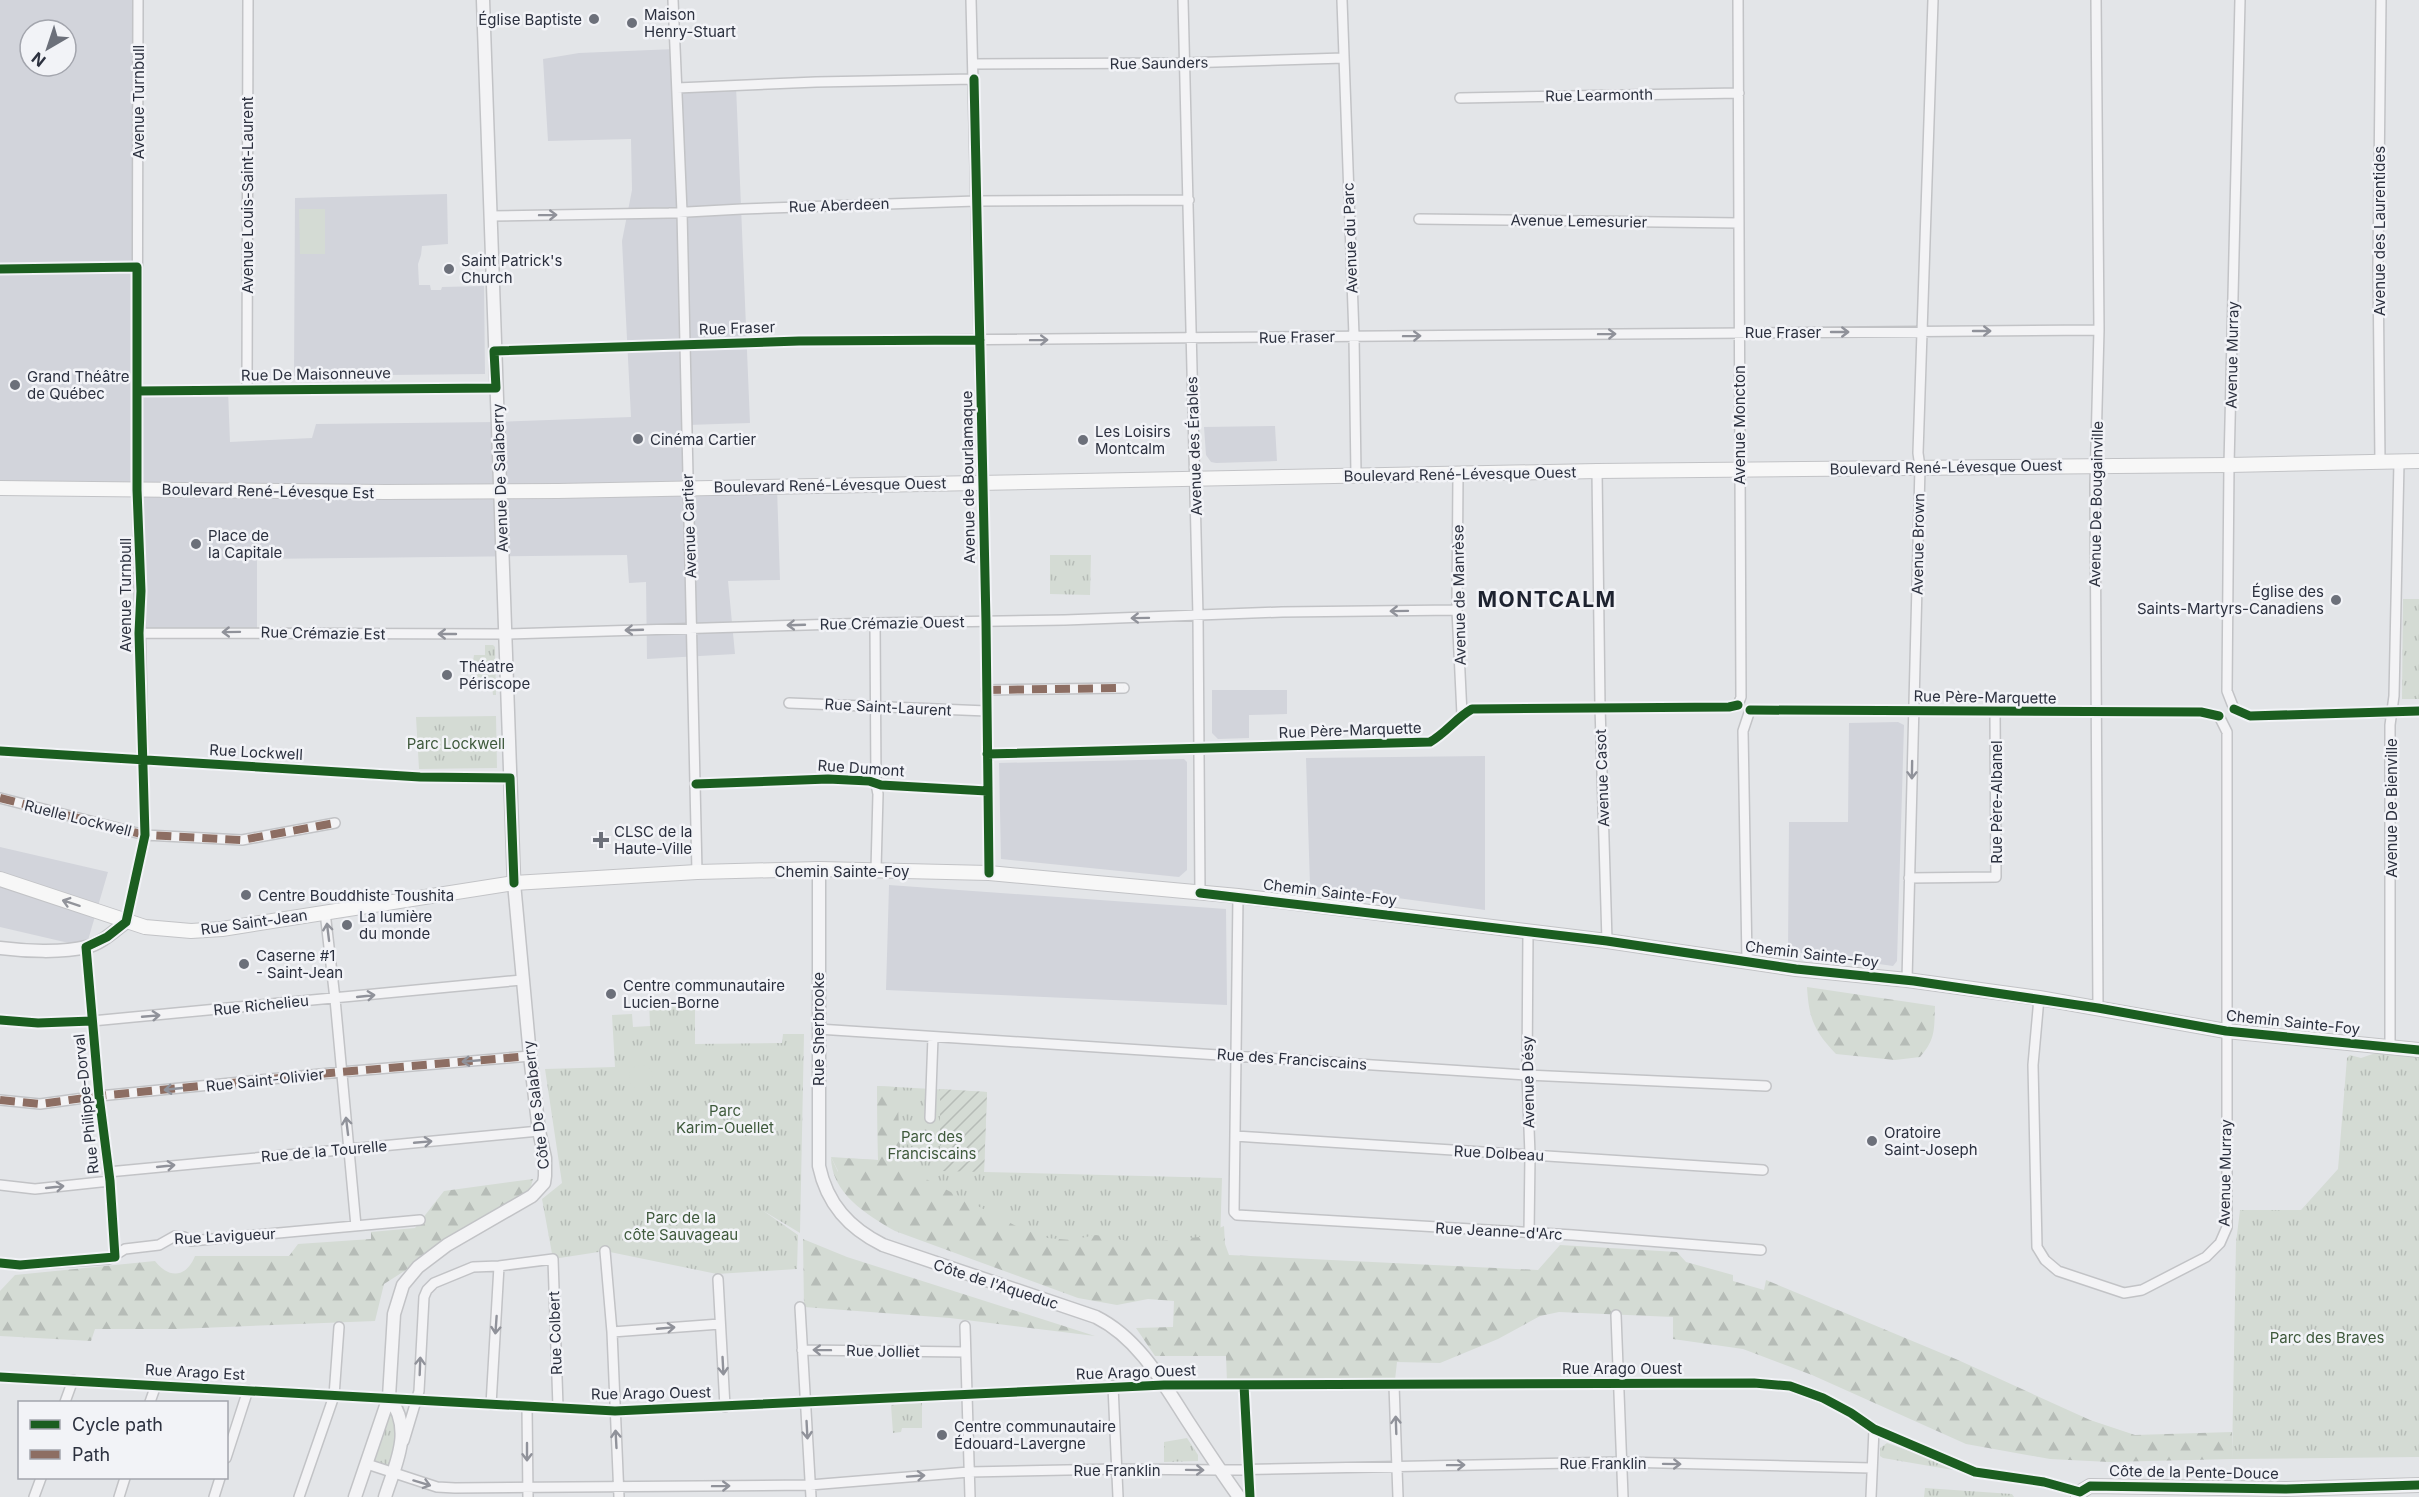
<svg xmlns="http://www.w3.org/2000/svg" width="2419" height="1497" font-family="Inter,sans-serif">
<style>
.built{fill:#d2d4db;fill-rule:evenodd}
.grass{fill:url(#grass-tufts)}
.forest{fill:url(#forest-firs)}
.garden{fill:url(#garden-furrows)}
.pitch{fill:#d4dbd4}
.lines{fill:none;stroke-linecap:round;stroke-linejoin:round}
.minor-casing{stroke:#c2c3c6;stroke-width:12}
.tertiary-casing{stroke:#c2c3c6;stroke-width:15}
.secondary-casing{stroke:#c2c3c6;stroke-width:16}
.minor{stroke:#f3f3f5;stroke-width:9}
.tertiary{stroke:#f3f3f5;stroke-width:12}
.secondary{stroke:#f7f7f7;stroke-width:14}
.quiet{stroke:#8d6e63;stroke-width:8;stroke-dasharray:15 8;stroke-linecap:butt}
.cycleway-casing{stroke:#f2f3f7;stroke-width:13}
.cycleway{stroke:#1b5e20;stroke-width:9}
.oneway{stroke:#90929a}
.oneway2{stroke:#92949b}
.poi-dot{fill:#6c707a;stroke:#f2f3f7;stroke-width:2}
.labels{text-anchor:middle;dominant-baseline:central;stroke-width:5;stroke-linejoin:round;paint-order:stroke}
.poi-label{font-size:15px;fill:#2c313f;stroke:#f2f3f7;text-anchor:start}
.street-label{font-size:15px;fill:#2c313f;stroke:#f2f3f7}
.park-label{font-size:15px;fill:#3e593b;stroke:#f2f3f7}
.district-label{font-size:21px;font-weight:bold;letter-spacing:1.5px;fill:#1e2330;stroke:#f2f3f7}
</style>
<defs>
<pattern id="grass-tufts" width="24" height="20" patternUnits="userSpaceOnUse" patternTransform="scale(1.5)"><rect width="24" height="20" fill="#d4dbd4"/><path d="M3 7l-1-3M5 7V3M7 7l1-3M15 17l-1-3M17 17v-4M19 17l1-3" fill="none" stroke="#b6bcb7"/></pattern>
<pattern id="forest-firs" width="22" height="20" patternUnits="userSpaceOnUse" patternTransform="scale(1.5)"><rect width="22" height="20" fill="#d4dbd4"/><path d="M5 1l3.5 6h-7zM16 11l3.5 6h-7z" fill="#b6bcb7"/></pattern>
<pattern id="garden-furrows" width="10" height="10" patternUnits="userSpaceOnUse" patternTransform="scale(1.5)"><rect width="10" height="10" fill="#d4dbd4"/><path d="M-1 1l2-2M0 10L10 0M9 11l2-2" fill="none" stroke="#b6bcb7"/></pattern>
</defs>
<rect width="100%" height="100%" fill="#e3e5e8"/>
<!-- built -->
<path class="built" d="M0 0H141L137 391 228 390 230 442 312 438 316 424 498 422 631 417 622 241 632 190 631 139 548 141 543 59 579 53 675 49 677 88 736 86 750 423 687 425V488L777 487 780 580 728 581 735 654 647 659 646 582 629 583 627 555 257 559V632L139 633 137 490H0ZM30 30H66V66H30Z
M447 194 448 244 422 246 421 255 418 264 419 285H430L431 290H441L442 287 484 286 485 374 294 376 295 198Z
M1275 426 1277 461 1216 463 1211 462 1206 455 1204 427Z
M1212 690H1287V714L1249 715V738L1218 739 1212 733Z
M1898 722 1904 725 1897 961 1893 966 1788 951 1789 822H1848L1849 723Z
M1485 756V910L1310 886 1306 758Z
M1184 759 1187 762V870L1179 877 1001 859 999 763Z
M0 847 108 872 86 947 0 927Z
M889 885 1226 909 1227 1005 886 990Z"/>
<!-- grass -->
<path class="grass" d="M1050 555H1091L1090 595 1050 594Z
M2403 599H2419V699H2402Z
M485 645H493L495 647 496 695H493L492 686H469L474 655H485Z
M496 716 497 768 419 769 416 717Z
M695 1000V1044L782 1043 783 1034H804L800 1233 762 1210 798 1235 797 1269 717 1274 605 1251 553 1259 542 1199 562 1183 545 1069 615 1067 612 1015 632 1014 633 1027 650 1026 649 1002Z
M2390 1048 2419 1050V1457L2232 1459 2236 1243 2240 1210H2301L2338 1169 2347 1058 2350 1055 2361 1058Z
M877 1086 987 1092 984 1172 1222 1178 1220 1245 1052 1241 839 1173 831 1157 878 1160Z
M922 1403V1428H902L901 1432 893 1433 891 1405Z
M390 1407C399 1426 395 1447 390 1467L373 1460Z
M1187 1438 1198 1455V1461L1164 1462V1442Z
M1887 1443 1954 1467 1955 1469 1953 1470 1883 1458 1880 1456V1448Z
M1925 1488 2012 1494 2014 1497H1924Z"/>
<!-- forest -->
<path class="forest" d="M1807 987 1935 1006C1934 1029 1936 1039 1920 1057L1895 1060 1836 1054C1814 1031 1809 1019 1807 987Z
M877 1086 897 1087 901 1166 1016 1226 1047 1238 1071 1240 1096 1235 1133 1242H1151L1199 1237 1224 1226 1225 1244 1229 1255 1538 1270 1560 1245 1677 1252 1686 1262 1733 1275V1281L1764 1290 1766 1280 1958 1360 2090 1420 2135 1435 2232 1432V1459L2109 1462 2050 1459 1966 1444 1812 1375 1743 1349 1673 1339V1317L1559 1312 1540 1316 1498 1339 1440 1363 1397 1362 1395 1380 1227 1382 1226 1356H1155L1136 1328 1173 1327 1174 1301 1148 1299 1117 1305 1078 1298 895 1231C867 1215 831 1193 831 1157L838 1172 840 1158 878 1160Z
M533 1179 531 1186 524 1195 384 1284 375 1321 176 1329H95L91 1341 0 1336V1291L15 1275 155 1261C169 1279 186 1278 195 1256H289L298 1244 371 1239V1232L415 1228 444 1191Z
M803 1239 847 1257 1095 1336 950 1318 804 1307Z"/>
<!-- garden -->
<path class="garden" d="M940 1089 987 1092 984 1172 940 1171Z"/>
<!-- pitch -->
<path class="pitch" d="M299 209H325V254H300Z
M629 1077a12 12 0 1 1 24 0a12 12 0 1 1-24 0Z"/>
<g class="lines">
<defs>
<path id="minor" d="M673 0 682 212 697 872
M971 0 986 622 989 873
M1183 0 1198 616 1200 893
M1342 0 1354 336 1356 475
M2096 0 2099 330 2095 485 2098 1008
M2240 0 2229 465 2227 691 2234 709 2250 716 2419 711
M973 64 1184 63 1344 58
M677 88 816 82 974 79
M1460 98 1739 93
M490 216 669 213 742 209 976 201 1189 200
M1419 219 1739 223
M0 269 137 267
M494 351 799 341 2099 330
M247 390 248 0
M137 391 496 388
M2380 462 2378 266 2381 0
M1597 471 1600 706 1607 941
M1458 475 1457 610 1462 715
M875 623 876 784 878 794 876 870
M139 633 506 634 875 623 1065 620 1282 612 1457 610
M986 690 1124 688
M789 703 987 711
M0 751 420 777 510 778
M987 754 1430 742C1446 733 1456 718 1472 709L1729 707 1738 705 1741 697 1738 0
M696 784 828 779 869 781 881 785 987 791
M0 798 145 835 242 840 335 823
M1909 878 1996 877 1995 712
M1238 896 1234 1212 1237 1215 1573 1235 1761 1250
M325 912 335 999 356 1226
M126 922 145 835 137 490 138 0
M1528 932 1527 1075 1530 1155 1529 1233
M86 947 99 1096 110 1181 115 1257
M1747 961 1743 731 1750 710 2201 712 2219 716 2227 732V1227L2220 1243 2206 1257 2142 1290 2124 1293 2058 1271 2045 1260 2037 1247 2033 1065 2039 998
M1907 980 1920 467 1918 453 1933 0
M0 1020 38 1023 92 1021 522 980
M818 1029 1527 1075 1766 1086
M2390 1048V725L2394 696 2399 462
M0 1100 40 1104 99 1096 341 1072 530 1056
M930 1118 933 1037
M1235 1136 1763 1170
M108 1172 539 1131
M0 1185 35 1189 110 1181
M605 1251 612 1332 619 1497
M0 1263 20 1265 109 1259 125 1249 159 1245 175 1236 184 1237 191 1241 420 1220
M718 1279 725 1407
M800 1307 811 1497
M1616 1315 1623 1497
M965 1326 970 1497
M612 1332 720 1324
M802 1350 965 1352
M0 1377 615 1411 1164 1385 1754 1383 1790 1386 1823 1398 1851 1413 1874 1429 1975 1472 2044 1482 2080 1492
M1244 1385 1250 1497
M1394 1385 1398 1497
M1113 1386 1118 1497
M65 1402 73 1380
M150 1402 156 1385
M491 1405 499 1266
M527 1407 528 1497
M404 1441 419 1391 424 1297 427 1290 434 1283 473 1267 499 1266 553 1259 558 1407
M226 1458 248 1390
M367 1464 437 1487 455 1488 810 1485 969 1472 1117 1469 1220 1470 1621 1462 1871 1468
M34 1497 41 1478
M119 1497 125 1478
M214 1497 220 1478
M299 1497 334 1396 339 1327
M1871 1497 1874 1429"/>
<path id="tertiary" d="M819 869V1166C827 1204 849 1228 883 1245L1096 1317C1138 1338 1162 1381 1187 1420 1204 1446 1221 1472 1239 1497
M0 948C23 951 63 953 86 947 101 944 114 931 126 922
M355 1497 389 1397 394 1314 403 1285 418 1267 447 1245 532 1196 544 1183 545 1176V1158L539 1131 530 1056 514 883 483 0
M385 1497C396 1462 414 1430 389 1397"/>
<path id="secondary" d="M0 488 386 492 558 491 1597 471 2229 465 2419 461
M0 879 145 927 191 931 222 929 514 883 697 872 819 869 989 873 1238 896 1607 941 1796 969 1907 980 2039 998 2226 1031 2419 1050
M2078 1497 2080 1492 2090 1486 2285 1489 2419 1485"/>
</defs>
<!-- minor casing -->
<use href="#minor" class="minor-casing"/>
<!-- tertiary casing -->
<use href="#tertiary" class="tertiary-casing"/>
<!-- secondary casing -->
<use href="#secondary" class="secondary-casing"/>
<!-- minor -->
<use href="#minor" class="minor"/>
<!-- tertiary -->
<use href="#tertiary" class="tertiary"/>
<!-- secondary -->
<use href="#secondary" class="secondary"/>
<!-- quiet -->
<path class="quiet" d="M986 690 1124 688
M0 798 145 835 242 840 335 823
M0 1100 40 1104 99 1096 341 1072 530 1056"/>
<defs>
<path id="cycleway" d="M974 79 986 622 989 873
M0 269 137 267V490L141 591 139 633 145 835 126 922 107 937 86 947 99 1096 110 1181 115 1257 20 1265 0 1263
M137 391 496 388 494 351 799 341 980 340
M2234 709 2250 716 2419 711
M1750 710 2201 712 2219 716
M0 751 420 777 510 778 514 883
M987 754 1430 742C1446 733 1456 718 1472 709L1729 707 1738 705
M696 784 828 779 869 781 881 785 987 791
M1200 893 1607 941 1796 969 1914 981 2098 1008 2226 1031 2419 1050
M0 1020 38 1023 92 1021
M0 1377 615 1411 1164 1385 1754 1383 1790 1386 1823 1398 1851 1413 1874 1429 1975 1472 2044 1482 2080 1492 2090 1486 2285 1489 2419 1485
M1244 1385 1250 1497"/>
</defs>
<!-- cycleway casing -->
<use href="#cycleway" class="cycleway-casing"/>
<!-- cycleway -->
<use href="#cycleway" class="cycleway"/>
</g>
<!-- one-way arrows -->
<defs><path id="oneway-shaft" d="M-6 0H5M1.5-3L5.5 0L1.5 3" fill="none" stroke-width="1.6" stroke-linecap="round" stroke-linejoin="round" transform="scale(1.5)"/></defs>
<g class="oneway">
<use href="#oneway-shaft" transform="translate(548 215) rotate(-1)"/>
<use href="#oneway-shaft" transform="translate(1982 331)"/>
<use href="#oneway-shaft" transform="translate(1840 332)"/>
<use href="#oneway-shaft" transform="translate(1607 334) rotate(-1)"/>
<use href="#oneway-shaft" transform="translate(1412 336) rotate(-1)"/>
<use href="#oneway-shaft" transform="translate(1039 340) rotate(-1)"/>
<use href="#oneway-shaft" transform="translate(1399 611) rotate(179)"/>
<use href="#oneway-shaft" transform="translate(1140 618) rotate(179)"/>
<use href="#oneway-shaft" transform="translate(796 625) rotate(178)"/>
<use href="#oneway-shaft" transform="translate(634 630) rotate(178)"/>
<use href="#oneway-shaft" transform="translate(231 632) rotate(179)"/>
<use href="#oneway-shaft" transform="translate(447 634) rotate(180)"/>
<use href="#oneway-shaft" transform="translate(1912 770) rotate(91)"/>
<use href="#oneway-shaft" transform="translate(328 932) rotate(-97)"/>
<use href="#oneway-shaft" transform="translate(366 996) rotate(-6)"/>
<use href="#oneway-shaft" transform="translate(151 1016) rotate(-5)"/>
<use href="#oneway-shaft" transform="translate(471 1061) rotate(175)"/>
<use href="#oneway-shaft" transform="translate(173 1089) rotate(174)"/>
<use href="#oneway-shaft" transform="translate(347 1126) rotate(-97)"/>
<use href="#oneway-shaft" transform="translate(423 1142) rotate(-5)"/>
<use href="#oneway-shaft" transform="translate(166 1166) rotate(-6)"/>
<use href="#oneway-shaft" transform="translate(55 1187) rotate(-6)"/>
<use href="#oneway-shaft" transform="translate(496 1325) rotate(94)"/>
<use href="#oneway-shaft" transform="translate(666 1328) rotate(-5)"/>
<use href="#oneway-shaft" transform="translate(822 1350) rotate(-179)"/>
<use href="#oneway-shaft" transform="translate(420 1366) rotate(-88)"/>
<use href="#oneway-shaft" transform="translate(723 1366) rotate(87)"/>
<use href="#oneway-shaft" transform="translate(1396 1425) rotate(-92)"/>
<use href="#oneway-shaft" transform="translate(807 1430) rotate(87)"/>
<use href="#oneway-shaft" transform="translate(616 1439) rotate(-93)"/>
<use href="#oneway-shaft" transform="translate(527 1452) rotate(90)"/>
<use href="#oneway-shaft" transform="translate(1672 1464) rotate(1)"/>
<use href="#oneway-shaft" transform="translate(1456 1465) rotate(-1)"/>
<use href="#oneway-shaft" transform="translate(1195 1470) rotate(1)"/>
<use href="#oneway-shaft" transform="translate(916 1476) rotate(-4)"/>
<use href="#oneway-shaft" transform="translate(422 1483) rotate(17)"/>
<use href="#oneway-shaft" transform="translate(721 1486) rotate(-1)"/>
</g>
<use class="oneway2" href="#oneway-shaft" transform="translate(71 903) rotate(-162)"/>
<!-- markers -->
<g class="poi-dot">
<circle cx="594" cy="19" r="6"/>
<circle cx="632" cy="23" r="6"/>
<circle cx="449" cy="269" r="6"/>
<circle cx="15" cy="385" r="6"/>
<circle cx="638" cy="439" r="6"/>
<circle cx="1083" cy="440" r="6"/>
<circle cx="196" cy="544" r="6"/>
<circle cx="2336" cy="600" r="6"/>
<circle cx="447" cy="675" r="6"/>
<path d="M598 831h6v6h6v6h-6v6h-6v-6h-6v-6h6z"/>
<circle cx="246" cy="895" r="6"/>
<circle cx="347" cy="925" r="6"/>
<circle cx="244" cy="964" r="6"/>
<circle cx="611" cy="994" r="6"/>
<circle cx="1872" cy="1141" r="6"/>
<circle cx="942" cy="1435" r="6"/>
</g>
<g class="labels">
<!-- poi labels -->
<g class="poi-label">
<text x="644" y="14">Maison<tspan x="644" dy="17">Henry-Stuart</tspan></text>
<text x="582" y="19" text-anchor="end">Église Baptiste</text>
<text x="461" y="260">Saint Patrick's<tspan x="461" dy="17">Church</tspan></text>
<text x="27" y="376">Grand Théâtre<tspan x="27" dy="17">de Québec</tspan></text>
<text x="1095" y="431">Les Loisirs<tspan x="1095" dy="17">Montcalm</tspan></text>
<text x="650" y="439">Cinéma Cartier</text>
<text x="208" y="535">Place de<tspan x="208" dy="17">la Capitale</tspan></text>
<text x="2324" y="591" text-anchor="end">Église des<tspan x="2324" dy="17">Saints-Martyrs-Canadiens</tspan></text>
<text x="459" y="666">Théatre<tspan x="459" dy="17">Périscope</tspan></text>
<text x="614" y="831">CLSC de la<tspan x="614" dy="17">Haute-Ville</tspan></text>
<text x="258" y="895">Centre Bouddhiste Toushita</text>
<text x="359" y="916">La lumière<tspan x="359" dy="17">du monde</tspan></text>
<text x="256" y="955">Caserne #1<tspan x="256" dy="17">- Saint-Jean</tspan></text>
<text x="623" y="985">Centre communautaire<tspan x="623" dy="17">Lucien-Borne</tspan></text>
<text x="1884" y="1132">Oratoire<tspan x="1884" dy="17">Saint-Joseph</tspan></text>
<text x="954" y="1426">Centre communautaire<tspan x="954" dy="17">Édouard-Lavergne</tspan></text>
</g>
<!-- street labels -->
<g class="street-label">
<text transform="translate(1159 63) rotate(-1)">Rue Saunders</text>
<text transform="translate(1599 95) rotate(-1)">Rue Learmonth</text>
<text transform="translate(138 102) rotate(-90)">Avenue Turnbull</text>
<text transform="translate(247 195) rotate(-90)">Avenue Louis-Saint-Laurent</text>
<text transform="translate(839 205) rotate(-2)">Rue Aberdeen</text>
<text transform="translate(1579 221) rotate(1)">Avenue Lemesurier</text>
<text transform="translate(2379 231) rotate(-90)">Avenue des Laurentides</text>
<text transform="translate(1350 238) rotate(-92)">Avenue du Parc</text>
<text transform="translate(737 328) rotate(-2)">Rue Fraser</text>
<text x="1783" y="332">Rue Fraser</text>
<text transform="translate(1297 337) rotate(-1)">Rue Fraser</text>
<text transform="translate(2232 355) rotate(-89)">Avenue Murray</text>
<text transform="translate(316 374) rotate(-1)">Rue De Maisonneuve</text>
<text transform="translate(1739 425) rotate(-90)">Avenue Moncton</text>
<text transform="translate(1194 446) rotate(-92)">Avenue des Érables</text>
<text transform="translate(1946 467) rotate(-1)">Boulevard René-Lévesque Ouest</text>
<text transform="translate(1460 474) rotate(-1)">Boulevard René-Lévesque Ouest</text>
<text transform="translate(968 477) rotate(-91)">Avenue de Bourlamaque</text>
<text transform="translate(500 478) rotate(-92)">Avenue De Salaberry</text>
<text transform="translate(830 485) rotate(-1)">Boulevard René-Lévesque Ouest</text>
<text transform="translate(268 491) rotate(1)">Boulevard René-Lévesque Est</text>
<text transform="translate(2096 504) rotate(-89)">Avenue De Bougainville</text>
<text transform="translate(689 526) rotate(-92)">Avenue Cartier</text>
<text transform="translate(1918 544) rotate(-89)">Avenue Brown</text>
<text transform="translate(125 595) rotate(-90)">Avenue Turnbull</text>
<text transform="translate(1459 595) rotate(-91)">Avenue de Manrèse</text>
<text transform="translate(892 623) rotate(-1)">Rue Crémazie Ouest</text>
<text transform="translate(323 633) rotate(1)">Rue Crémazie Est</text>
<text transform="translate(1985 697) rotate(1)">Rue Père-Marquette</text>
<text transform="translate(888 707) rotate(3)">Rue Saint-Laurent</text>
<text transform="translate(1350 730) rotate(-2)">Rue Père-Marquette</text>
<text transform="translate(256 752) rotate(3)">Rue Lockwell</text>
<text transform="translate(861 768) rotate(4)">Rue Dumont</text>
<text transform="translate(1602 778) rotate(-92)">Avenue Casot</text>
<text transform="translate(1996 802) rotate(-90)">Rue Père-Albanel</text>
<text transform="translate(2391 808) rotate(-90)">Avenue De Bienville</text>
<text transform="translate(78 818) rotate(14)">Ruelle Lockwell</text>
<text x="842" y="871">Chemin Sainte-Foy</text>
<text transform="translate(1330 892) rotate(7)">Chemin Sainte-Foy</text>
<text transform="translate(254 922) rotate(-8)">Rue Saint-Jean</text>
<text transform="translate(1812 954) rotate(7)">Chemin Sainte-Foy</text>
<text transform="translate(261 1005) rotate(-6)">Rue Richelieu</text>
<text transform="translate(2293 1022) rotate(6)">Chemin Sainte-Foy</text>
<text transform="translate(818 1029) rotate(-90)">Rue Sherbrooke</text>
<text transform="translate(1292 1059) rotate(4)">Rue des Franciscains</text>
<text transform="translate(265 1080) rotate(-6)">Rue Saint-Olivier</text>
<text transform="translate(1528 1082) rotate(-91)">Avenue Désy</text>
<text transform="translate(86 1104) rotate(-96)">Rue Philippe-Dorval</text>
<text transform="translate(536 1105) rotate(-97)">Côte De Salaberry</text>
<text transform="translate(324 1151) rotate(-5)">Rue de la Tourelle</text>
<text transform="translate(1499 1153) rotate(3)">Rue Dolbeau</text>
<text transform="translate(2225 1173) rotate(-89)">Avenue Murray</text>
<text transform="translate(1499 1231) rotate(3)">Rue Jeanne-d'Arc</text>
<text transform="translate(225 1236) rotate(-3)">Rue Lavigueur</text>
<text transform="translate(996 1284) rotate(18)">Côte de l'Aqueduc</text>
<text transform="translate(555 1333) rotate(-92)">Rue Colbert</text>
<text transform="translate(883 1351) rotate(1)">Rue Jolliet</text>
<text x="1622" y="1368">Rue Arago Ouest</text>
<text transform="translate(195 1372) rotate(3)">Rue Arago Est</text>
<text transform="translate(1136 1372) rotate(-2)">Rue Arago Ouest</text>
<text transform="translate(651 1393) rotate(-1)">Rue Arago Ouest</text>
<text x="1603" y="1463">Rue Franklin</text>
<text x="1117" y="1470">Rue Franklin</text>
<text transform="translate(2194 1472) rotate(1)">Côte de la Pente-Douce</text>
</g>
<!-- park labels -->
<g class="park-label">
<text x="456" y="743">Parc Lockwell</text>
<text x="725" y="1110">Parc<tspan x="725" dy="17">Karim-Ouellet</tspan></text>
<text x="932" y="1136">Parc des<tspan x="932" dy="17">Franciscains</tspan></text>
<text x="681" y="1217">Parc de la<tspan x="681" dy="17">côte Sauvageau</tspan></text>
<text x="2327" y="1337">Parc des Braves</text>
</g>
<!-- district labels -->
<g class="district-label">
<text x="1547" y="599">MONTCALM</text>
</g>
</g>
<!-- legend -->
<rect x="18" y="1401" width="210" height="78" fill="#f2f3f7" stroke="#a3a5ad" stroke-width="1.5"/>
<rect x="30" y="1420" width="30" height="9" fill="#1b5e20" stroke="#a3a5ad" stroke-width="1.5"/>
<text x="72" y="1431" font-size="18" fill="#2c313f">Cycle path</text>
<rect x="30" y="1450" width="30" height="9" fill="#8d6e63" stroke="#a3a5ad" stroke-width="1.5"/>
<text x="72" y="1461" font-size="18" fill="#2c313f">Path</text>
<!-- north arrow -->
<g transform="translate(48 48) rotate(219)"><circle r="28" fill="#f2f3f7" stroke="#a3a5ad" stroke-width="1.5"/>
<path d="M0-4.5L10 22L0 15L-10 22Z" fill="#6c707a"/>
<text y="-9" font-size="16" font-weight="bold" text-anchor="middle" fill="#2c313f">N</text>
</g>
</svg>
